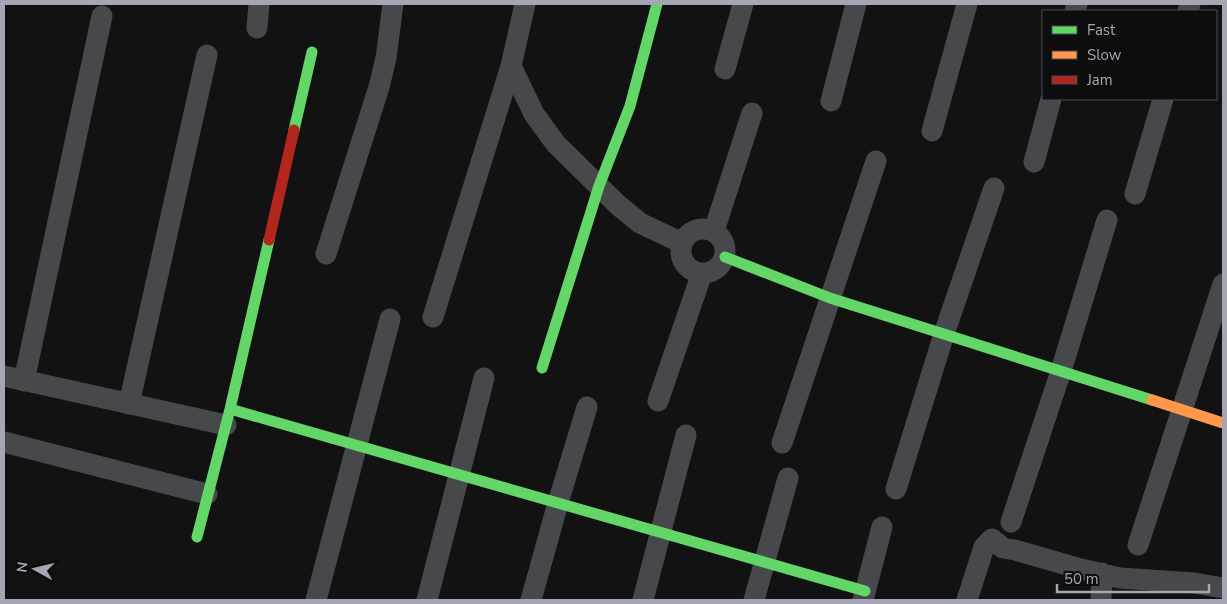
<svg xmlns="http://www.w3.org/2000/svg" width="1227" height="604" font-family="'Nunito Sans',sans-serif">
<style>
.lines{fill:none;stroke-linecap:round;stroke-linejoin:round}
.street{stroke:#47484b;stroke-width:21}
.fast{stroke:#63d668;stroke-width:11}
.slow{stroke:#ff974d;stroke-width:11}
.jam{stroke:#b3261e;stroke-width:11}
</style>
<rect width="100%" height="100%" fill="#121213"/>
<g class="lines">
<!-- street -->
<path class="street" d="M525 4 511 66 534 114 556 144 618 205 640 223 682 243
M1075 11 1077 4
M1188 11 1190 4
M257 28 259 4
M725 69 743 4
M831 101 856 4
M932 131 967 4
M1034 162 1051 99
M1135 194 1163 99
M681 251a22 22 0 1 1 44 0a22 22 0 1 1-44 0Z
M714 231 752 113
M326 254 379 87 386 58 393 4
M433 317 511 66
M4 376 226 425
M24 381 102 16
M658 401 702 273
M129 404 207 55
M4 442 207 494
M782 443 876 161
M896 489 944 334 994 188
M1011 522 1061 371 1107 220
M1138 545 1223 284
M316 600 390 319
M427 600 484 378
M531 600 558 503 587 407
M643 600 686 435
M754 600 788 478
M863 600 882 527
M967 600 984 547 992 539 1003 548 1015 550 1081 569 1120 578 1194 583 1223 588
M1101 600 1102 573"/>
<!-- fast -->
<path class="fast" d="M294 130 312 52
M725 257 830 298 1152 400
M542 368 599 186 630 106 657 4
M230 409 865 591
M197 537 230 409 269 240"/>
<!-- slow -->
<path class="slow" d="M1152 400 1223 423"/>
<!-- jam -->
<path class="jam" d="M269 240 294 130"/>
</g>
<!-- border -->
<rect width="1227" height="604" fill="none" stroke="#a4a7b3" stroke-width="10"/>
<!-- legend -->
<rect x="1042" y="10" width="175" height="90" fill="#0d0d0e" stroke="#494b50"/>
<rect x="1052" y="26" width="25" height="8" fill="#63d668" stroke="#494b50"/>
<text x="1087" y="35" font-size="15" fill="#a4a7b3">Fast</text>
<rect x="1052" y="51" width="25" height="8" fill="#ff974d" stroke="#494b50"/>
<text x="1087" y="60" font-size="15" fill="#a4a7b3">Slow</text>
<rect x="1052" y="76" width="25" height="8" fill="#b3261e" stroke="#494b50"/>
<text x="1087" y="85" font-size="15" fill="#a4a7b3">Jam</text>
<!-- north arrow -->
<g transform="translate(35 569) rotate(278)" stroke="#0d0d0e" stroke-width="4" paint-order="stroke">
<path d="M0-4L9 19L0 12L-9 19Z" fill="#a4a7b3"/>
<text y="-8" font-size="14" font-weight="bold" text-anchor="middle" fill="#a4a7b3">N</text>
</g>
<!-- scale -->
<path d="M1057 584v8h152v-8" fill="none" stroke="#a4a7b3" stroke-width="2.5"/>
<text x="1064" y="584" font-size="15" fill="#a4a7b3" stroke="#0d0d0e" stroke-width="4" paint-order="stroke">50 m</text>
</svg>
